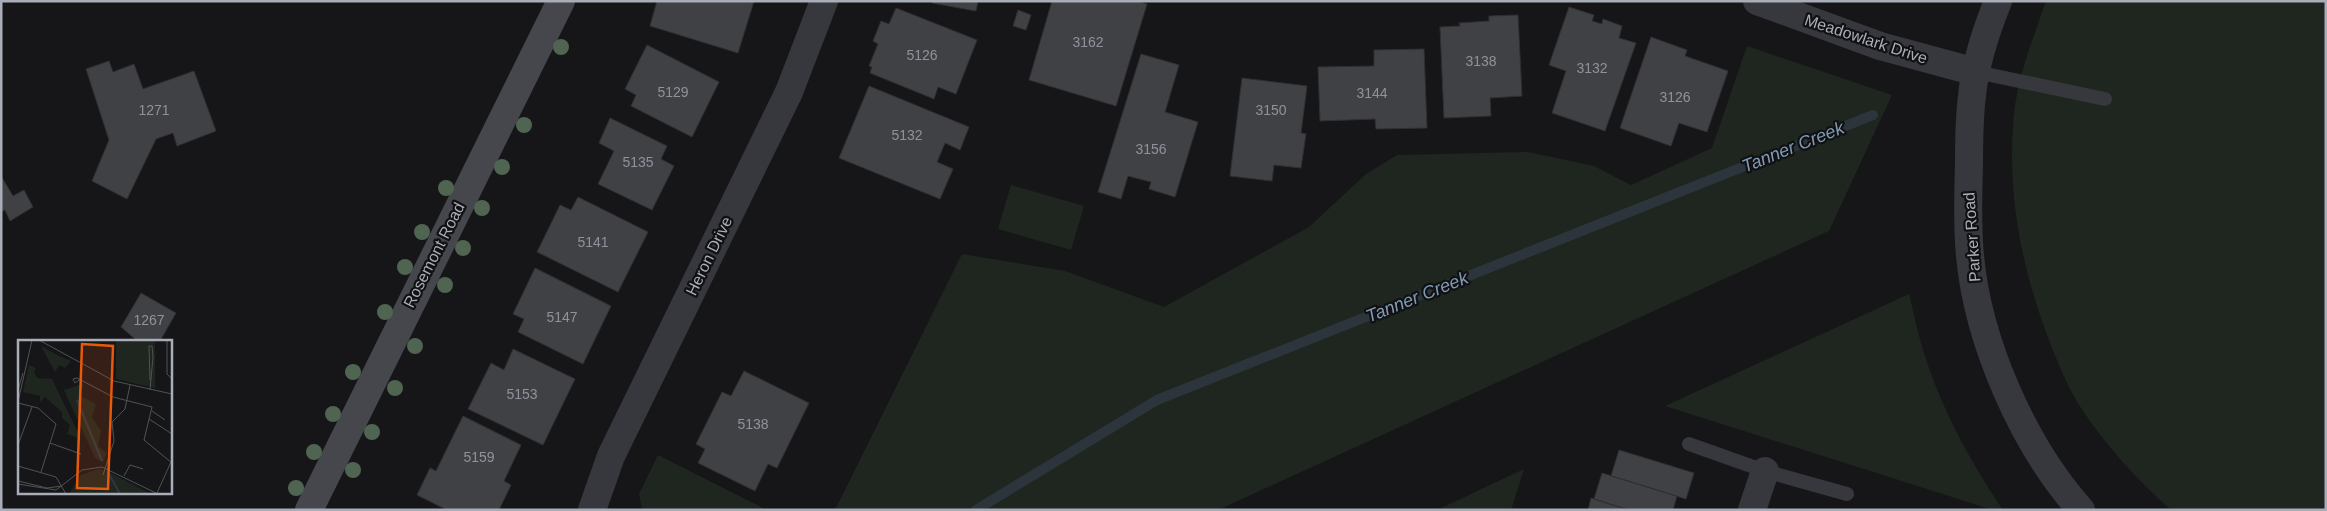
<svg xmlns="http://www.w3.org/2000/svg" width="2327" height="511" font-family="Arial,sans-serif">
<style>
.green{fill:#1e261f}
.lines{fill:none;stroke-linecap:round;stroke-linejoin:round}
.stream{stroke:#2c353c;stroke-width:10}
.building{fill:#404145;stroke:#303034}
.service{stroke:#37383d;stroke-width:14}
.minor{stroke:#37383d;stroke-width:28}
.tertiary{stroke:#37383d;stroke-width:28}
.secondary{stroke:#45474d;stroke-width:28}
.tree{fill:#506452}
.labels{text-anchor:middle;dominant-baseline:central;stroke-width:4.5;stroke-linejoin:round;paint-order:stroke}
.number-label{font-size:14px;fill:#8e929b}
.street-label{font-size:16px;fill:#a8adb8;stroke:#111113}
.water-label{font-size:18px;font-style:italic;fill:#7f9bb3;stroke:#111113}
.inset-river{fill:none;stroke:#2c353c;stroke-width:2.5}
.inset-road{fill:none;stroke:#505258;stroke-width:1}
.view{fill:#e8590c;fill-opacity:0.15;stroke:#e8590c;stroke-width:2.5}
.inset-edge{fill:none;stroke:#a8adb8;stroke-width:2.5}
</style>
<rect width="100%" height="100%" fill="#161618"/>
<!-- green -->
<path class="green" d="M2046 1H2326V510H2171C2137 480 2106 446 2081 408 2068 388 2059 365 2050 343 2021 267 2005 188 2015 106 2020 70 2034 36 2046 1Z
M1747 46 1892 95 1829 231 1218 510H835L962 254 1065 271 1164 307 1309 227 1366 174 1397 155 1528 152 1594 166 1631 185 1712 148Z
M1011 185 1084 206 1071 250 998 229Z
M1909 294C1914 314 1918 334 1924 353 1942 410 1970 461 2003 510H1993L1665 406Z
M658 455 767 510H642L639 494Z
M1524 469 1511 510H1437Z"/>
<g class="lines">
<!-- stream -->
<path class="stream" d="M976 510 1157 400 1873 115"/>
</g>
<!-- building -->
<path class="building" d="M657 1H754L738 53 650 26Z
M933 1H978L976 11 932 3Z
M1052 1H1137L1147 4 1116 106 1029 80Z
M1569 7 1594 15 1592 21 1602 24 1603 19 1622 26 1619 38 1636 43 1605 131 1552 113 1566 71 1549 65Z
M896 8 977 40 956 94 938 87 934 99 870 73 872 67 869 66 878 44 873 41 881 21 889 24Z
M1018 10 1031 15 1026 30 1013 26Z
M1518 15 1522 96 1490 98 1491 116 1444 118 1440 27 1460 26 1459 23 1489 21V16Z
M1651 37 1687 50 1685 56 1728 71 1707 132 1679 123 1671 146 1620 128Z
M647 45 719 82 692 137 631 106 636 95 625 89Z
M1424 49 1427 128 1376 129 1375 119 1320 121 1318 67 1374 66V50Z
M1141 54 1179 65 1165 112 1198 122 1175 197 1149 189 1151 182 1128 176 1121 199 1098 192Z
M109 61 113 72 134 64 143 89 194 71 216 131 177 146 173 133 156 139 127 199 92 181 109 140 86 69Z
M1242 78 1307 86 1301 133 1306 134 1301 168 1274 165 1272 181 1230 176Z
M869 86 969 127 960 150 945 143 937 162 953 169 940 199 839 158Z
M610 118 667 146 661 159 674 166 652 210 598 184 614 151 599 143Z
M1 176 13 196 24 190 33 207 10 221 5 210 1 212Z
M578 197 648 232 618 292 537 252 560 205 571 210Z
M535 268 611 306 583 364 518 332 524 319 513 314Z
M141 293 176 313 160 341H97L135 339 121 327Z
M513 349 575 379 543 445 468 409 491 363 504 370Z
M744 371 809 403 777 468 768 464 755 491 698 463 705 449 696 444 722 392 731 396Z
M463 416 521 445 504 481 511 485 499 510H447L417 495 430 468 436 471Z
M1619 450 1694 473 1686 499 1611 476Z
M1602 473 1677 496 1673 510H1629L1594 499Z
M1591 498 1594 499 1629 510H1588Z"/>
<g class="lines">
<!-- service -->
<path class="service" d="M1976 72 2105 99
M1689 444 1765 471 1847 494"/>
<!-- minor -->
<path class="minor" d="M1757 1 1880 46 1976 72
M592 510 611 456 789 92 824 1
M1752 510 1765 471"/>
<!-- tertiary -->
<path class="tertiary" d="M1998 1C1986 31 1975 64 1972 96 1969 119 1969 142 1969 164 1968 195 1967 225 1970 256 1978 342 2023 445 2081 510"/>
<!-- secondary -->
<path class="secondary" d="M309 510 561 1"/>
</g>
<!-- trees -->
<g class="tree">
<circle cx="561" cy="47" r="8"/>
<circle cx="524" cy="125" r="8"/>
<circle cx="502" cy="167" r="8"/>
<circle cx="446" cy="188" r="8"/>
<circle cx="482" cy="208" r="8"/>
<circle cx="422" cy="232" r="8"/>
<circle cx="463" cy="248" r="8"/>
<circle cx="405" cy="267" r="8"/>
<circle cx="445" cy="285" r="8"/>
<circle cx="385" cy="312" r="8"/>
<circle cx="415" cy="346" r="8"/>
<circle cx="353" cy="372" r="8"/>
<circle cx="395" cy="388" r="8"/>
<circle cx="333" cy="414" r="8"/>
<circle cx="372" cy="432" r="8"/>
<circle cx="314" cy="452" r="8"/>
<circle cx="353" cy="470" r="8"/>
<circle cx="296" cy="488" r="8"/>
</g>
<g class="labels">
<!-- number labels -->
<g class="number-label">
<text x="1088" y="42">3162</text>
<text x="922" y="55">5126</text>
<text x="1481" y="61">3138</text>
<text x="1592" y="68">3132</text>
<text x="673" y="92">5129</text>
<text x="1372" y="93">3144</text>
<text x="1675" y="97">3126</text>
<text x="154" y="110">1271</text>
<text x="1271" y="110">3150</text>
<text x="907" y="135">5132</text>
<text x="1151" y="149">3156</text>
<text x="638" y="162">5135</text>
<text x="593" y="242">5141</text>
<text x="562" y="317">5147</text>
<text x="149" y="320">1267</text>
<text x="522" y="394">5153</text>
<text x="753" y="424">5138</text>
<text x="479" y="457">5159</text>
</g>
<!-- street labels -->
<g class="street-label">
<text transform="translate(1866 39) rotate(18)">Meadowlark Drive</text>
<text transform="translate(1972 237) rotate(-94)">Parker Road</text>
<text transform="translate(434 255) rotate(-63)">Rosemont Road</text>
<text transform="translate(709 256) rotate(-64)">Heron Drive</text>
</g>
<!-- water labels -->
<g class="water-label">
<text transform="translate(1793 147) rotate(-22)">Tanner Creek</text>
<text transform="translate(1417 297) rotate(-22)">Tanner Creek</text>
</g>
</g>
<!-- overview -->
<g transform="translate(18 340)">
<rect width="154" height="154" fill="#161618"/>
<path d="M98 0H137V48L98 39ZM23 6 41 16 53 21 47 28 41 25 37 32ZM11 25 18 28 16 31 19 38 34 39 63 99 49 94 52 85 44 78V72L27 57 22 62V56L5 52ZM63 44 66 45 61 55 78 64 74 77 83 91 80 106 89 113 85 122 77 118 46 50ZM81 129 91 132 133 154H51L63 135Z" fill="#1e261f"/>
<path class="inset-river" d="M59 60 84 121M91 134 102 154"/>
<path class="inset-road" d="M21 0 96 41 154 54M149 0V34L154 39M61 40 57 43 55 39 59 38 95 57 134 67 126 100 154 123M0 50 5 33M132 50 135 17 134 6H131L132 40M0 62 14 0M0 63 20 68 38 84 23 132M134 71 147 80M131 79 154 94M32 103 63 114M0 105 14 67M0 126 38 137 48 154M85 135 96 101 94 82 107 69 112 45M106 136 112 125 125 129M0 141 29 148 44 146M0 144 38 150 64 130 84 127 140 154M139 153 153 122"/>
<path class="view" d="M64 4 95 6 90 149 59 148Z"/>
<rect width="154" height="154" class="inset-edge"/>
</g>
<!-- border -->
<rect width="2327" height="511" fill="none" stroke="#a8adb8" stroke-width="5"/>
</svg>
